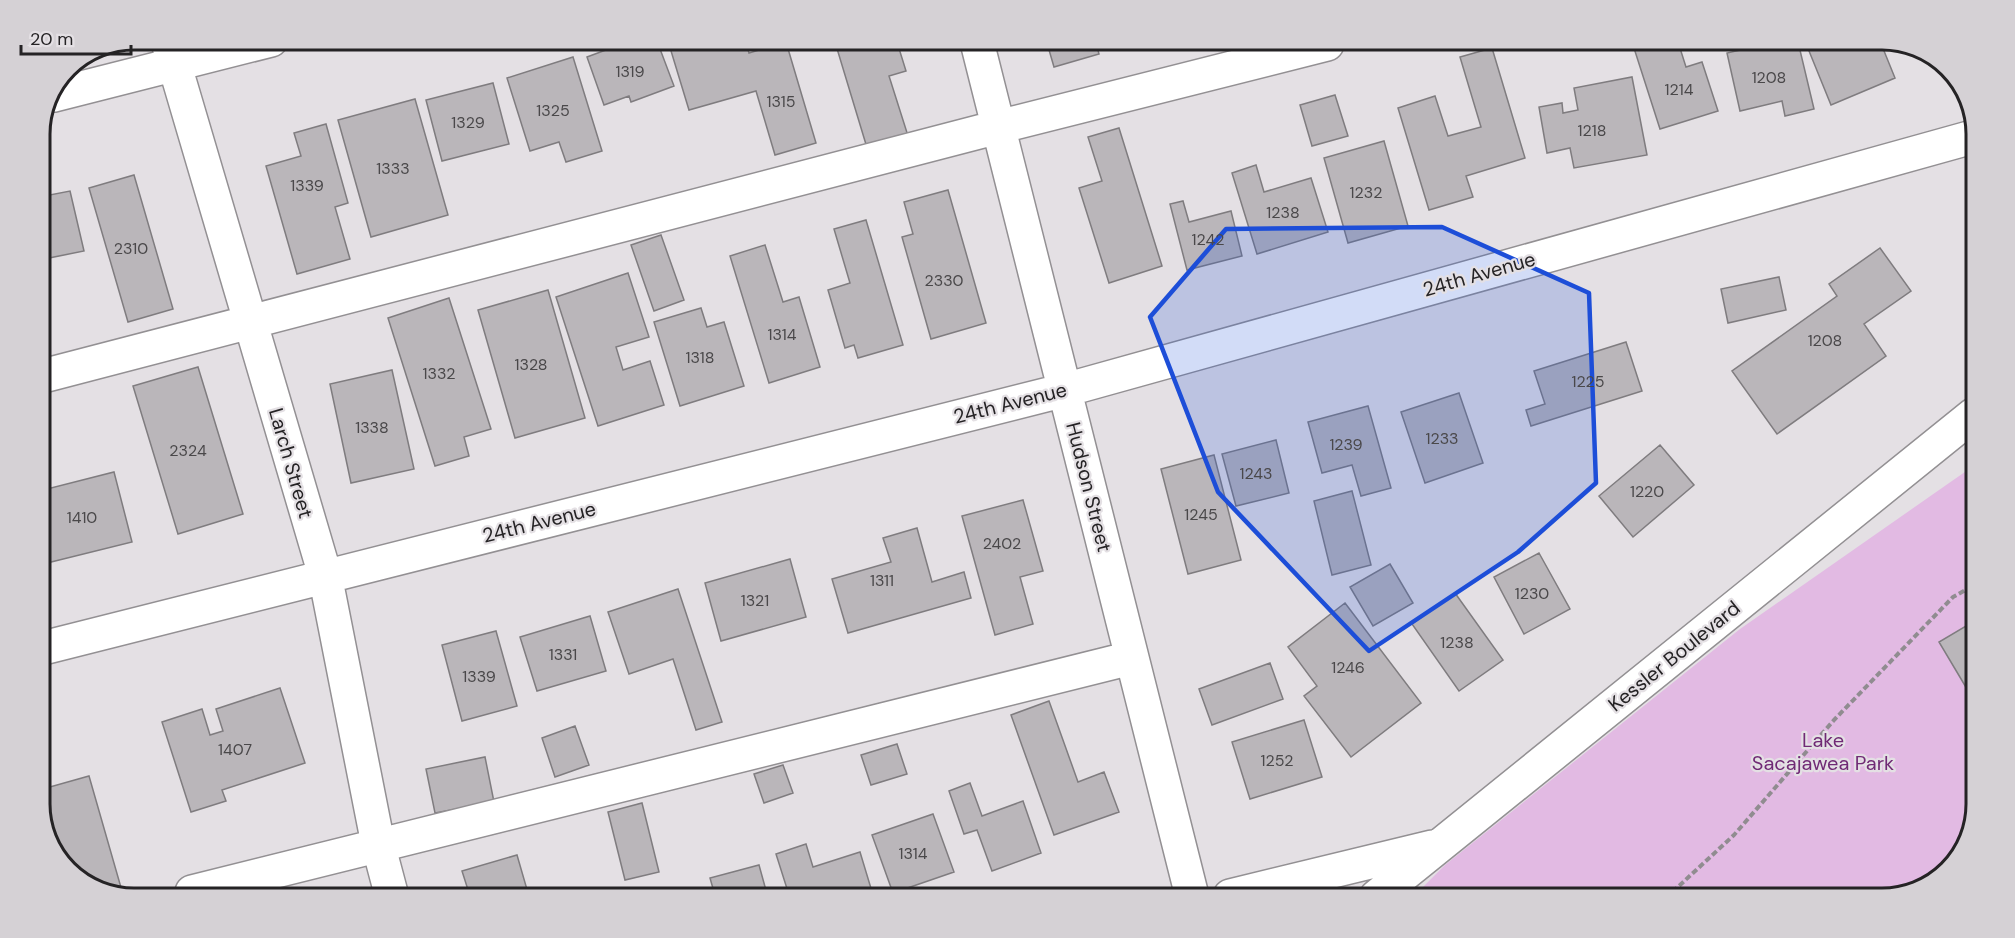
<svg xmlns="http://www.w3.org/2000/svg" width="2015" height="938" font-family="'DM Sans',sans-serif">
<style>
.green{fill:#e2bae3}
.building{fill:#bab6ba;stroke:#7f7c7f;stroke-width:1.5}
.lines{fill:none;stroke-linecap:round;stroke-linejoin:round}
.minor-casing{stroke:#939093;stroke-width:36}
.path{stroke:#908c90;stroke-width:4;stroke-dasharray:6 3;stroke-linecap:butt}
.minor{stroke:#fff;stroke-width:33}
.marked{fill:#1d4ed8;fill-opacity:0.2;stroke:#1d4ed8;stroke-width:4.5;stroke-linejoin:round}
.labels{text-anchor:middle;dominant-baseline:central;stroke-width:4.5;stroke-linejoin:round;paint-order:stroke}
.number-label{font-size:16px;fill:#4a484a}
.street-label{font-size:20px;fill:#252325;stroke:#e4e0e4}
.park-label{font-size:20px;fill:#702a75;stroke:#e4e0e4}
.rim{fill:none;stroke:#252325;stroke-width:3}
</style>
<rect width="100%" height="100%" fill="#e4e0e4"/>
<!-- green -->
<path class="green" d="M1972 467 1969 841 1934 883 1882 899 1413 897 1445 865 1740 629Z"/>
<!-- building -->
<path class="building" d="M630 41H657L674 86 631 102 629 96 604 105 587 57Z
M668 41H716L717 45 728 41 746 42 749 53 786 42 816 143 775 155 756 91 689 110Z
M835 42H897L906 71 889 76 909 139 868 151Z
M1047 43H1096L1099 54 1054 67Z
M1633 45H1679L1686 67 1702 62 1718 111 1660 129Z
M1758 46H1799L1814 109 1785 116 1782 101 1740 111 1727 53Z
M1807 46H1882L1895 78 1831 105Z
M1492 48 1525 158 1466 176 1473 197 1429 210 1398 108 1435 96 1448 136 1481 127 1460 57Z
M573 57 602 151 566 162 559 142 530 151 507 78Z
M1632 77 1647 155 1574 168 1570 148 1547 153 1539 107 1562 103 1563 113 1578 110 1574 88Z
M493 83 509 144 442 161 426 100Z
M1335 95 1348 136 1312 146 1300 105Z
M415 99 448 215 371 237 338 120Z
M326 124 348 203 335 207 350 259 297 274 266 166 301 156 294 133Z
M1119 128 1162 266 1109 283 1079 188 1102 181 1088 137Z
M1384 141 1408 226 1348 243 1324 158Z
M1256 165 1264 192 1311 178 1328 232 1257 254 1232 173Z
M134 175 173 309 128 322 89 188Z
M948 190 986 323 931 339 902 237 913 234 904 202Z
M70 191 84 251 39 260V223L44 222 39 197Z
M1183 201 1189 222 1231 211 1242 256 1187 270 1170 204Z
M866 220 903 345 858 358 854 345 845 348 828 290 850 283 834 229Z
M661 235 684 300 654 311 631 245Z
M765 245 783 302 799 297 820 367 769 383 730 256Z
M1880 248 1911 291 1864 324 1886 356 1777 434 1732 371 1837 296 1829 284Z
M628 273 649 337 616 347 623 370 650 361 664 405 598 426 556 297Z
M1779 277 1786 310 1728 323 1721 289Z
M548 290 585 418 515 438 478 310Z
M449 298 491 429 464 437 469 456 435 466 388 318Z
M701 308 707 327 724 322 744 386 680 406 654 322Z
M1626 342 1642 391 1531 426 1526 410 1545 404 1534 371Z
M198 367 243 514 178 534 133 386Z
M392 370 414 469 351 483 330 384Z
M1459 393 1483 463 1425 483 1401 412Z
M1368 406 1391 488 1361 496 1352 465 1322 473 1308 422Z
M1276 440 1289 493 1236 506 1222 454Z
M1660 445 1694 485 1633 537 1599 496Z
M1214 455 1241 560 1188 574 1161 469Z
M114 472 132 542 39 565V491Z
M1352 491 1371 565 1332 575 1314 501Z
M1023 500 1043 571 1020 577 1033 624 995 635 962 516Z
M917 528 932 582 964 572 971 598 848 633 832 579 891 562 883 538Z
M1539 553 1570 609 1524 634 1494 577Z
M790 559 806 617 721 641 705 583Z
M1390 564 1413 603 1373 626 1350 587Z
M678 589 722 722 696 730 673 659 629 674 608 612Z
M1455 593 1503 660 1459 691 1412 624Z
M1345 603 1421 703 1351 757 1304 696 1317 686 1288 647Z
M590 616 606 671 537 691 520 637Z
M1971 623 1970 694 1939 642Z
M496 631 517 706 462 721 442 645Z
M1270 663 1283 699 1212 725 1199 689Z
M280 688 305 763 222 790 226 801 191 812 162 722 202 709 210 735 223 731 216 709Z
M1049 701 1078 782 1104 772 1119 812 1054 835 1011 715Z
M1304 720 1322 777 1250 799 1232 742Z
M575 726 589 765 555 777 542 738Z
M897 744 907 774 871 785 861 755Z
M485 757 494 802 435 813 426 769Z
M783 765 793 793 764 803 754 774Z
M89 776 122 891 119 892H97L70 871 65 852 56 855 39 811V790Z
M970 783 982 816 1023 801 1041 853 992 871 977 830 964 834 949 791Z
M642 803 659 872 625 880 608 812Z
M933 814 954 872 893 893 872 835Z
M806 844 813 867 860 852 873 895H789L776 854Z
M517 855 528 893H469L462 871Z
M759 865 767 894H706L714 892 710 878Z"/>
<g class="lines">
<defs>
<path id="minor" d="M167 39 325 575 378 844 391 893
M977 42 1192 896
M54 95 271 40
M39 377 998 127 1327 44
M39 649 1065 390 1976 136
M192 892 1131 658
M1230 896 1432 847
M1376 897 1973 415"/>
</defs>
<!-- minor casing -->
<use href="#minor" class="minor-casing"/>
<!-- path -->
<path class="path" d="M1666 898 1734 835 1834 720 1953 597 1971 587"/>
<!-- minor -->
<use href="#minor" class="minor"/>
</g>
<!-- marked area -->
<path class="marked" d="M1442 227 1589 293 1596 483 1518 552 1369 651 1218 492 1150 317 1226 229Z"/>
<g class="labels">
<!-- number labels -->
<g class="number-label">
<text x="630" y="71">1319</text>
<text x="1769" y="77">1208</text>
<text x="1679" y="89">1214</text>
<text x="781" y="101">1315</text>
<text x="553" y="110">1325</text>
<text x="468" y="122">1329</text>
<text x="1592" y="130">1218</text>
<text x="393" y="168">1333</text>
<text x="307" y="185">1339</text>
<text x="1366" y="192">1232</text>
<text x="1283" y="212">1238</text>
<text x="1208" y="239">1242</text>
<text x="131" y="248">2310</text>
<text x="944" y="280">2330</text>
<text x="782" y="334">1314</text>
<text x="1825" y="340">1208</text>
<text x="700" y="357">1318</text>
<text x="531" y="364">1328</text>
<text x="439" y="373">1332</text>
<text x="1588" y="381">1225</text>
<text x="372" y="427">1338</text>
<text x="1442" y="438">1233</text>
<text x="1346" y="444">1239</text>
<text x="188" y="450">2324</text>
<text x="1256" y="473">1243</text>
<text x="1647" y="491">1220</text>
<text x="1201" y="514">1245</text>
<text x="82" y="517">1410</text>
<text x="1002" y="543">2402</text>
<text x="882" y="580">1311</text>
<text x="1532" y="593">1230</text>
<text x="755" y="600">1321</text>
<text x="1457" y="642">1238</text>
<text x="563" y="654">1331</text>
<text x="1348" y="667">1246</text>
<text x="479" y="676">1339</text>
<text x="235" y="749">1407</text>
<text x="1277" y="760">1252</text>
<text x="913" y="853">1314</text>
</g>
<!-- street labels -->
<g class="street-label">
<text transform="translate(1479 274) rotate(-16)">24th Avenue</text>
<text transform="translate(1010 403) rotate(-14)">24th Avenue</text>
<text transform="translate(291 463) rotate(74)">Larch Street</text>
<text transform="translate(1089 487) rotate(76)">Hudson Street</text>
<text transform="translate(539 522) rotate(-14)">24th Avenue</text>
<text transform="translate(1674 656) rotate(-39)">Kessler Boulevard</text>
</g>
<!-- park labels -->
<g class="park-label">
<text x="1823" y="740">Lake<tspan x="1823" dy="23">Sacajawea Park</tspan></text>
</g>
</g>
<!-- crop -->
<path d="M0 0H2015V938H0ZM134 50H1882A84 84 0 0 1 1966 134V804A84 84 0 0 1 1882 888H134A84 84 0 0 1 50 804V134A84 84 0 0 1 134 50Z" fill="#d5d1d5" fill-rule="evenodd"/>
<path class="rim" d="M134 50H1882A84 84 0 0 1 1966 134V804A84 84 0 0 1 1882 888H134A84 84 0 0 1 50 804V134A84 84 0 0 1 134 50Z"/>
<!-- scale -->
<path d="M21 45v9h110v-9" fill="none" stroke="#252325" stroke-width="3"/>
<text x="30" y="45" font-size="18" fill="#252325" stroke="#e4e0e4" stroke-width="4.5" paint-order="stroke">20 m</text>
</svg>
